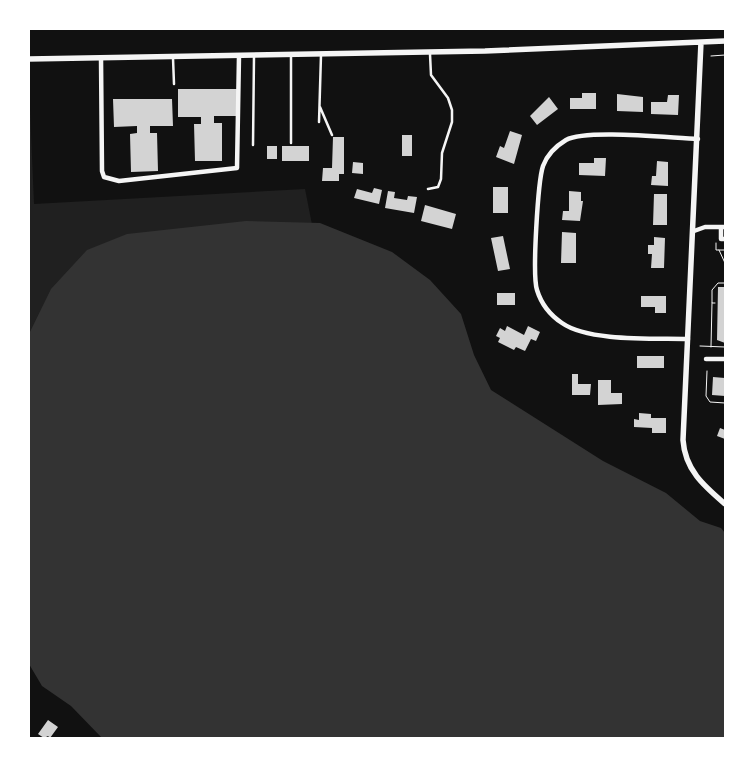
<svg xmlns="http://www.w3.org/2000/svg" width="754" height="767" font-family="'DejaVu Sans',sans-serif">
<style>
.green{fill:#202020}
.water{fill:#333}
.building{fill:#d3d3d3}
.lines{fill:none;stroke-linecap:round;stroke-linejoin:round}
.path{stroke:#f5f5f5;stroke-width:1}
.service{stroke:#f5f5f5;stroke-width:2.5}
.minor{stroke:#f5f5f5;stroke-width:4.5}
.tertiary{stroke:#f5f5f5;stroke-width:5.5}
</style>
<rect width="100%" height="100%" fill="#111"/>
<!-- green -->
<path class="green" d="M29 85 34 204 305 189 320 265 29 387Z"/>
<!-- water -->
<path class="water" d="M246 221 320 223 392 252 430 280 461 314 474 355 491 390 603 461 666 493 700 521 721 528 725 533V738H102L71 706 42 686 29 664V334L51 289 87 250 127 234Z"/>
<!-- building -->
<path class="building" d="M178 89H237V116H214V123H222V161H195L194 124H201V117H178Z
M582 93H596V109H570V98H582Z
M617 94 643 97V112L617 111Z
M668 95H679L678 115 651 114V102H667Z
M549 97 558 109 537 125 530 116Z
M113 99H172L173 126H150V133H157L158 171 131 172 130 134 137 133V126L114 127Z
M510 131 522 135 514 164 496 157 500 146 504 148Z
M402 135H412V156H402Z
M333 137H344V174H339V181H322L323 168H332Z
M267 146H277V159H267Z
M282 146H309V161H282Z
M594 158H606L605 176 579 175V163H594Z
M657 161 668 162V186L651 185 652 176H656Z
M353 162 363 163V174L352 173Z
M493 187H508V213H493Z
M374 188 382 190 379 204 354 198 357 189 372 193Z
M388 191 395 192 394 198 407 200 408 196 417 197 414 213 385 208Z
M569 191 581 192V201H583L580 221 562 220 563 211H569Z
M654 194H667V225H653Z
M425 205 456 214 452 229 421 221Z
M562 232 576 233V263H561Z
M503 236 510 269 498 271 491 238Z
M654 237 665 238 664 268H651L652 254H648V245H654Z
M718 287H725V343L717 340Z
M497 293H515V305H497Z
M641 296H666V313H655V307H641Z
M507 326 524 335 528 326 540 332 536 341 531 339 525 351 516 347 514 350 498 342 500 338 496 336 500 328 505 331Z
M637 356H664V368H637Z
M572 374H578V384H591L590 395H572Z
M713 377 725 378V396L712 395Z
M598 380H611V393H622V404L598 405Z
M639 413 651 414V418H666V433H652V428L634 427V419L639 420Z
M720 428 725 430V439L717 436Z
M48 720 58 727 50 738 48 736 44 738 38 734Z"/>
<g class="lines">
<!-- path -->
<path class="path" d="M711 56 725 55
M716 243V250H725
M719 250 725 263V277
M715 303H712V290L718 283H725
M700 346 725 347
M711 347 712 303
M707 371 706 396 710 402 725 403"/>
<!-- service -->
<path class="service" d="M291 55V143
M173 58 174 84
M320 107 332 135
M319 122 321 55
M253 145 254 56
M428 189 438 187 441 179 442 153 452 122V110L448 98 431 75 430 54"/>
<!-- minor -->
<path class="minor" d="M101 58 102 171 104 177 119 181 237 168 239 56
M721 227V239H725
M694 231 705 227H725
M688 339C655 338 589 342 562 323 550 315 541 303 537 290 532 275 538 181 543 166 547 155 556 146 566 140 586 129 670 138 698 139
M706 359H725"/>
<!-- tertiary -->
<path class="tertiary" d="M701 42 683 440C685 470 704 486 725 504
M29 59 485 51 725 41"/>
</g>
<!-- border -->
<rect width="754" height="767" fill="none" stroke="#ffffff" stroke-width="60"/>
</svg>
